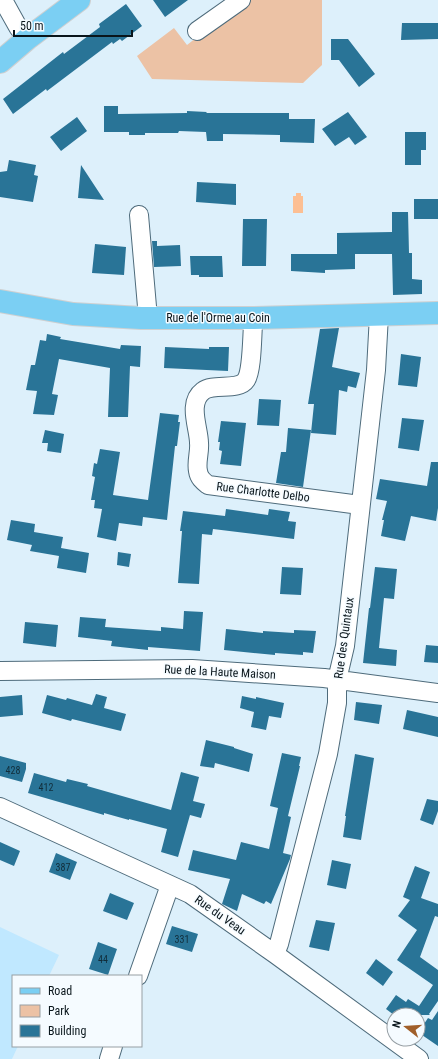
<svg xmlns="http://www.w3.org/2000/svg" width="438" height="1059" font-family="'Roboto Condensed',sans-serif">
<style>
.built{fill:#c0e8ff}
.green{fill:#ecc2a5}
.water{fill:#fcbf93}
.building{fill:#297497}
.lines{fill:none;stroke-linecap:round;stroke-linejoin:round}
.minor-casing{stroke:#4e6b7b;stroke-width:20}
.major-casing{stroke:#ced0d1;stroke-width:24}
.minor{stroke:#fff;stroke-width:18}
.major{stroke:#7bcff3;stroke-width:22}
.labels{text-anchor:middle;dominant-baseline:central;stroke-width:3;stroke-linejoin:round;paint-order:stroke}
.number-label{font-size:10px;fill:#112d3a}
.street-label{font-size:12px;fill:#09151b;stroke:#f5fbff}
</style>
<rect width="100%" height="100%" fill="#ddf0fb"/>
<!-- built -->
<path class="built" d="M0 927 59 955 49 976H13V1046H18L12 1059H0Z"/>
<!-- green -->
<path class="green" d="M244 0H322V65L303 83 152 79 137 56 174 28 187 45Z"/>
<!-- water -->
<path class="water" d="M296 193H301V196H303V213H293V196H296Z"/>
<!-- building -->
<path class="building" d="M153 0H188L165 17Z
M126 4 142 26 122 41 120 39 113 44 112 42 47 91 46 89 13 114 3 99 63 52 64 54 100 27 99 24Z
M402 23H438V39L401 40Z
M331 39H348L375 74 359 87 339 60H331Z
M104 106H118V114L187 113V111L207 112 206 113H289V119H315L314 143 280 142V135L223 134V141H207L206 132 179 131 178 133H145V135H129V132H104Z
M348 112 367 137 355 145 349 137 335 146 322 129Z
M77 117 87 131 61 151 50 137Z
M405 132H426V150H421V165H405Z
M9 160 36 165 34 175 38 176 33 202 0 197V172L7 171Z
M81 165 104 200 78 198Z
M197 182 236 184V205L196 202Z
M414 199H438V219H414Z
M392 212H408L409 253H412V279L422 280V294L393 295 392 254H355V269L325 270V273L291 271V254H337V233L392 232Z
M243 219H267L266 266H242Z
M152 241H157V246L180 245 181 266 154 267Z
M95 244 126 247 124 275 92 273Z
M190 256H222L223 277H199V275H191Z
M339 328 332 367 360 373 356 388 348 386 347 392 339 390 336 435 311 433 314 404H308L320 329Z
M47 334 61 337 60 339 120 349 121 345 141 346 140 367 130 366 128 417H108L110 368 59 359 52 394 58 395 54 415 33 414 37 391 26 390 31 365H35L40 340 46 341Z
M165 347 209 349V347H229L228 371 164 368Z
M401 354 421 357 417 387 398 385Z
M259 399 281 400 279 426 257 425Z
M160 413 179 415 178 422H180L177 446H175L167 520 143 517 142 526 119 523 116 541 97 537 102 509 94 508 95 500H91L95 477 92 476 94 463 97 464 100 449 120 452 113 495 148 500Z
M402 418 424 420 419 451 398 448Z
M221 421 246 423 241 466 220 464 222 451 219 450 220 442H218Z
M288 428 311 430 303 487 276 483 281 452H286Z
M45 430 64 434 61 453 47 451 48 443H42Z
M431 462H438V508L436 521 411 516 405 541 381 536 384 520H382L387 501 376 499 380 479 427 486Z
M226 509 268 515 269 509 290 512 288 521 296 522 294 539 213 529 212 535 202 534 199 584 178 583 182 531H180L183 511 225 516Z
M11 520 35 524 34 532 63 537 61 548 89 553 86 573 57 568 59 556 30 551 32 545 7 540Z
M118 552 131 554 129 567 117 565Z
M282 567 303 568 301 595 280 594Z
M375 567 397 569 394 599 384 598 379 648 397 650 396 666 363 663 369 608H370Z
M184 611 203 612 200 651 148 647V650L111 646 112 641 78 637 80 617 106 619 105 627 161 631V627L183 629Z
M25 622 58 625 56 647 23 643Z
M226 629 263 633V631L294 633V630L316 631 313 653 303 652V655L275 653V655L224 650Z
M426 645 438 646V663L424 662Z
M96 694 107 697 104 708 126 714 121 731 72 719 71 721 42 713 47 695 66 700 67 698 92 705Z
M22 695 23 715 0 717V697Z
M242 696 256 699V697L284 703 281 718 269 716 266 730 251 727 254 712 240 708Z
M356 702 382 705 379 724 354 720Z
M407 710 438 717V737L403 729Z
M206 740 234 747V748L253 754 249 772 215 763 214 768 200 766Z
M282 753 301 757 299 766H300L288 816 291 817 283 853 291 855 290 859 271 904 266 901 264 904 242 894 237 911 222 904 230 879 188 870 193 850 236 860 241 842 269 849 278 808 270 806Z
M355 754 374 758 361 840 343 837 346 816H345Z
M0 756 26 763V769L22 782 0 776Z
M181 772 199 777 193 801 205 804 201 818 190 815 178 857 161 852 167 829 129 819V820L104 813V815L28 793 34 773 66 782 67 779 88 784 87 786 171 810Z
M427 799 438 801V811L433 825 420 820Z
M0 842 20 851 14 866 0 860Z
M56 853 77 862 70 880 49 872Z
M332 860 351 864 346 889 327 885Z
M415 866 430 872 421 898 438 904V917L435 916 420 957 438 970V1001L429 1014 430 1015H394L386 1009 396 995 406 1002 408 999 419 1006 433 985 397 960 417 930 398 916 410 900 403 897Z
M110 893 134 903 127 920 103 911Z
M316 920 335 923 329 951 309 947Z
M172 926 198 934 192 952 166 944Z
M98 942 117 949 108 975 89 969Z
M376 959 393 972 383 986 366 973Z
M438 1011V1046L422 1035 424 1032 420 1030 428 1018 432 1020Z"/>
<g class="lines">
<defs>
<path id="minor" d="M3 0 18 27 27 39
M197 31 241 0
M139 215 148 318
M253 318V325C252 338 252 371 246 380 239 391 213 383 203 391 187 403 199 428 199 443 200 452 196 462 198 471 199 478 203 481 208 485L360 505
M0 671 192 669 324 678 438 693
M0 807 190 894 275 954 419 1059
M275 954 279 944 328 754 337 703V680L345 646 376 370 379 315
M138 976 170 885
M109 1059 113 1046"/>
<path id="major" d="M0 62 27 39 79 0
M0 301 73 314 141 318H253L438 313"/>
</defs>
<!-- minor casing -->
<use href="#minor" class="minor-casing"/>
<!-- major casing -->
<use href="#major" class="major-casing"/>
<!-- minor -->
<use href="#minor" class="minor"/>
<!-- major -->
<use href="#major" class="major"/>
</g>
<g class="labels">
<!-- number labels -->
<g class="number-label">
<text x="13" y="770">428</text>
<text x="46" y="787">412</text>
<text x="63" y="867">387</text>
<text x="182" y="939">331</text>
<text x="103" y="959">44</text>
</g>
<!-- street labels -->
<g class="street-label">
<text x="218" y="318">Rue de l'Orme au Coin</text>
<text transform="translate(263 492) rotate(7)">Rue Charlotte Delbo</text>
<text transform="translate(344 638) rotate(-82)">Rue des Quintaux</text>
<text transform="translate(220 672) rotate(3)">Rue de la Haute Maison</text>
<text transform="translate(220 915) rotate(35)">Rue du Veau</text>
</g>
</g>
<!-- legend -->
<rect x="12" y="975" width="130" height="72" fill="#f5fbff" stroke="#979fa4"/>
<rect x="20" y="988" width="20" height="6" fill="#7bcff3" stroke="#979fa4"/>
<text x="48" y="995" font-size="12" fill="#09151b">Road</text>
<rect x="20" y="1005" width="20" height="12" fill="#ecc2a5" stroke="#979fa4"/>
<text x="48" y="1015" font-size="12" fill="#09151b">Park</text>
<rect x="20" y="1025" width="20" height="12" fill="#297497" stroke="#979fa4"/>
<text x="48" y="1035" font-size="12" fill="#09151b">Building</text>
<!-- north arrow -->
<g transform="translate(406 1027) rotate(287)"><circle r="19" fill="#f5fbff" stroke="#979fa4"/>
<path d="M0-3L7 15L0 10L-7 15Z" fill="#a05f2a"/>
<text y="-6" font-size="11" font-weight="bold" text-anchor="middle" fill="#09151b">N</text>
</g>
<!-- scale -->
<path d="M14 30v6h118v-6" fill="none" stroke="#09151b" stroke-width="2"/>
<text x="20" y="30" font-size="12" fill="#09151b" stroke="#f5fbff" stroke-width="3" paint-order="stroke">50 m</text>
</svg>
